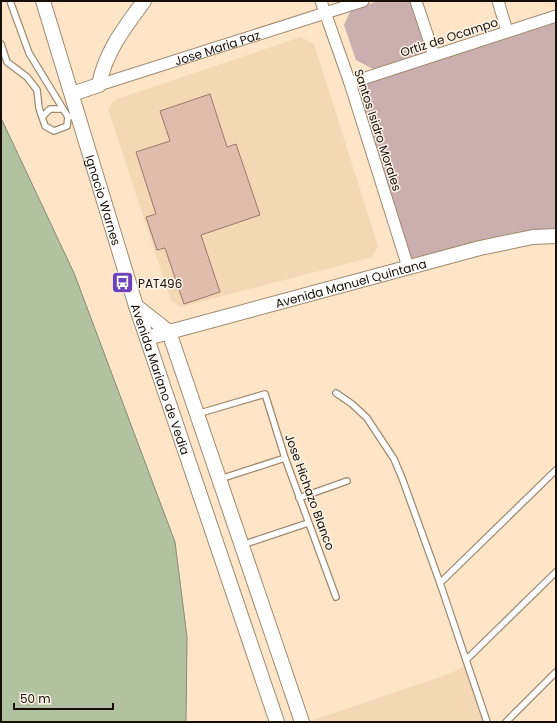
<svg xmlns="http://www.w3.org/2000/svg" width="557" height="723" font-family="Poppins,sans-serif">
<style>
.built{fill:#f4d7b4}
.green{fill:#caafaf}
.water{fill:#b2c1a0;stroke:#848c72}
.building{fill:#e0bcad;stroke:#997869}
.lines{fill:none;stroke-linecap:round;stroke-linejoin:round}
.service-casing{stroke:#9f896e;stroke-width:8}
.minor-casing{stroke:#9f896e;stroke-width:13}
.tertiary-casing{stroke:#9f896e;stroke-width:16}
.service{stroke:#fff;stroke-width:5.5}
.minor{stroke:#fff;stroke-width:11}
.tertiary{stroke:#fff;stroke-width:14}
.labels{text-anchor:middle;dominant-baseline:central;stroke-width:3;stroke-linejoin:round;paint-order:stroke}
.street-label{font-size:12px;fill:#170f05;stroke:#fff5ea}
.poi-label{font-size:12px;fill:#170f05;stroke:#fff5ea;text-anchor:start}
</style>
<rect width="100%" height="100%" fill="#fee5c8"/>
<!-- built -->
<path class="built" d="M301 37 314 44 378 246 372 257 181 307 171 301 108 109 114 100Z
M471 663 491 722H308L451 673Z"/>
<!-- green -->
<path class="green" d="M379 1H412L428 51 373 69 356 60 344 25 351 10Z
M556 16V236L408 267 350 83Z"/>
<!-- water -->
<path class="water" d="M1 118 74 273 175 542 187 637 186 722H1Z"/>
<!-- building -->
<path class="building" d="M210 94 227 147 236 144 260 215 201 235 220 292 184 304 165 248 157 250 146 217 156 214 136 152 170 141 160 111Z"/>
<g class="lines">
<defs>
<path id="service" d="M10 1 29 53 68 117 78 115
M1 44 7 62 27 77 37 90 39 108 45 126 54 131 67 126 68 117
M42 117 50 109H63
M336 393 352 404 367 418 394 459 402 478 440 583 487 722
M197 414 265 394 285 458 336 597
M220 479 285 458
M299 498 347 481
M242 545 308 523
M440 583 556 470
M466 660 556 572
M506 722 556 672"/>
<g id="minor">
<path d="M321 1 350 83 408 267"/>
<path d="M416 1 434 55"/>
<path d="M498 1 507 31"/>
<path d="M350 83 556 16"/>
<path id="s1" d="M99 85 363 1"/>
</g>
<g id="tertiary">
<path id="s2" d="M43 1 136 306 277 722"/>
<path d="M72 94 99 85C105 52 125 27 144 1"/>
<path d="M136 306 169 332 302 722"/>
<path id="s3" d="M147 338 480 248 533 237 556 236"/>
</g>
</defs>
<!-- service casing -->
<use href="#service" class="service-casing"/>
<!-- minor casing -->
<use href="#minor" class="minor-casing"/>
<!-- tertiary casing -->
<use href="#tertiary" class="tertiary-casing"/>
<!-- service -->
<use href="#service" class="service"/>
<!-- minor -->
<use href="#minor" class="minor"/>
<!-- tertiary -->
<use href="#tertiary" class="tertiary"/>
</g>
<!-- icons -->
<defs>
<symbol id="bus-square" viewBox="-11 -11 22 22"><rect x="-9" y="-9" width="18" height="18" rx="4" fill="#6d42ba" stroke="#fff5ea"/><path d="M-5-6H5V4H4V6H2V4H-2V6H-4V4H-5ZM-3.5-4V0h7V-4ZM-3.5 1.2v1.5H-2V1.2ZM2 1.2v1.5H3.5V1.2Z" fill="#fff"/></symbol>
</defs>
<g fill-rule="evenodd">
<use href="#bus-square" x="110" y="270" width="25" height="25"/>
</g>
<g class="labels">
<!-- street labels -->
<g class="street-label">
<text transform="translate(449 37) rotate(-18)">Ortiz de Ocampo</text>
<text stroke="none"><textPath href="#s1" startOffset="124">Jose Maria Paz</textPath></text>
<text transform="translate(378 130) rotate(72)">Santos Isidro Morales</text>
<text stroke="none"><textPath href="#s2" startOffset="208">Ignacio Warnes</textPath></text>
<text stroke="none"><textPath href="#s3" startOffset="211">Avenida Manuel Quintana</textPath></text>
<text stroke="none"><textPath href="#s2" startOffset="396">Avenida Mariano de Vedia</textPath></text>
<text transform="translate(310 492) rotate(70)">Jose Hichazo Blanco</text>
</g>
<!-- poi labels -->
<g class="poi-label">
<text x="138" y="283">PAT496</text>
</g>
</g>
<!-- border -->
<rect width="557" height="723" fill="none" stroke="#170f05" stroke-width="4"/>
<!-- scale -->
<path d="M14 703v6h99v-6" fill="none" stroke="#170f05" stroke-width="2"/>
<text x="20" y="703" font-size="12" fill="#170f05" stroke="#fff5ea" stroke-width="3" paint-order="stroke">50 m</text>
</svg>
